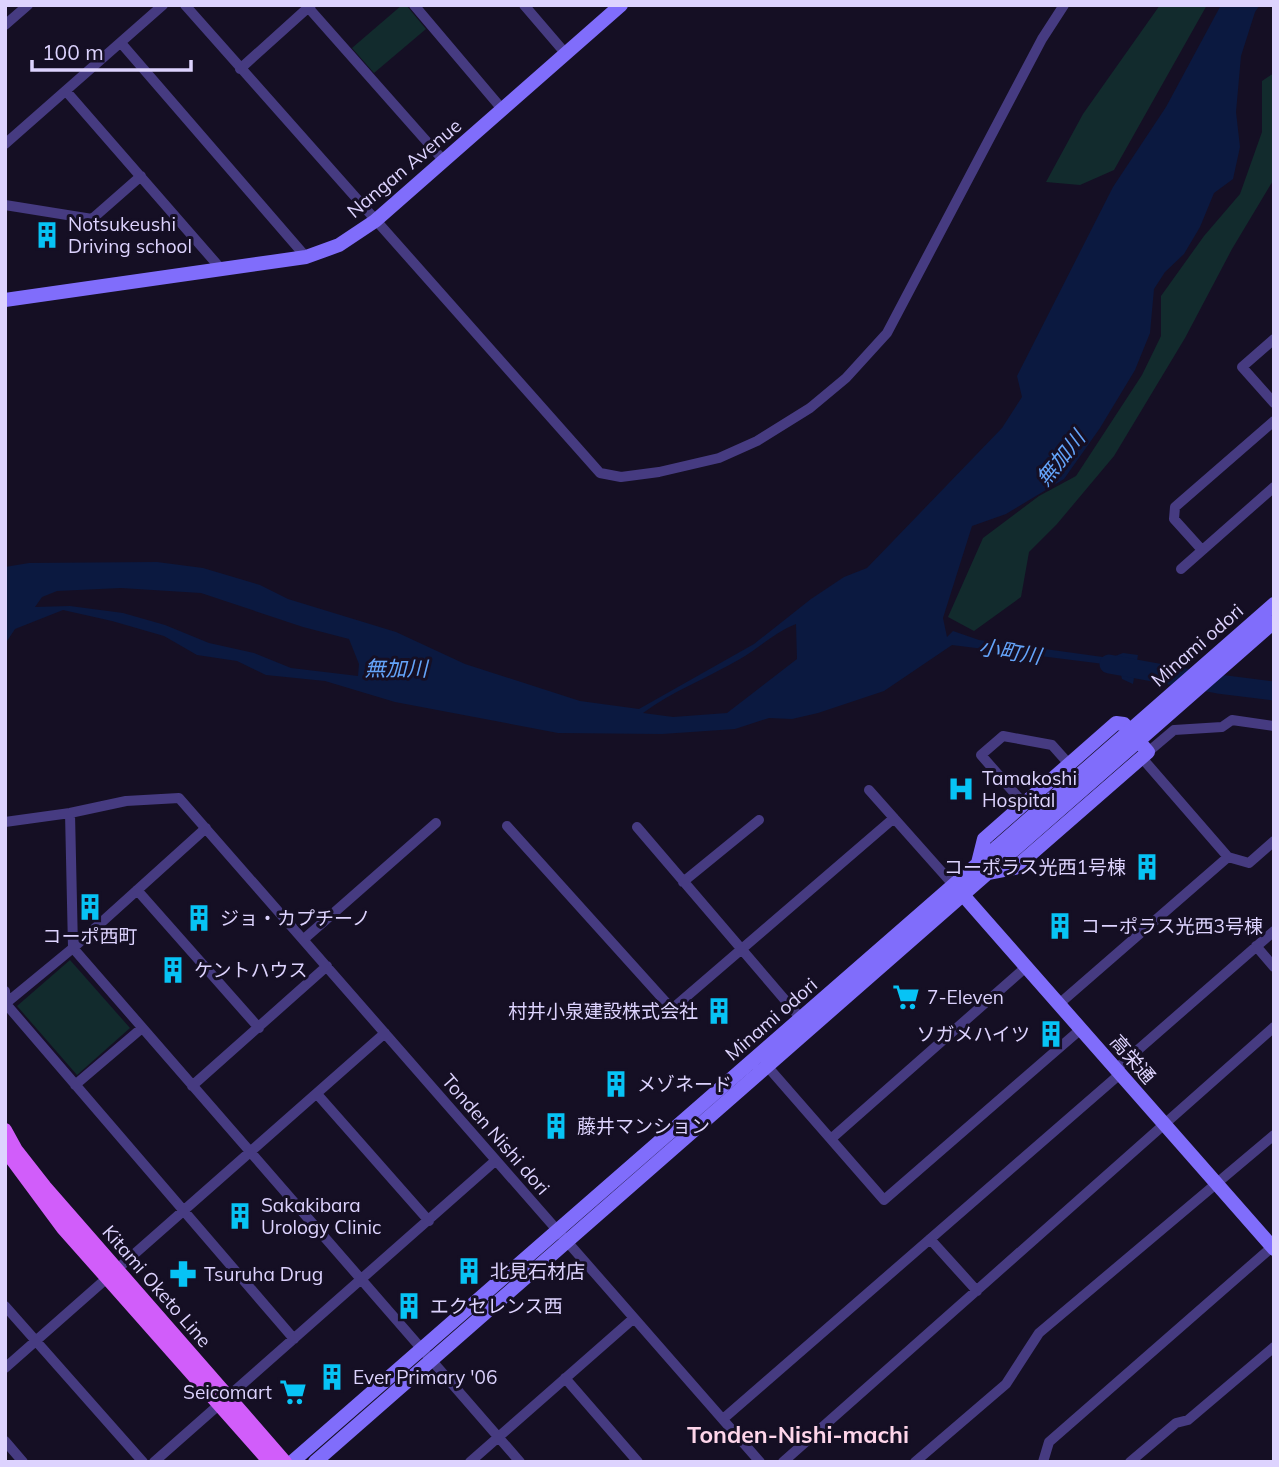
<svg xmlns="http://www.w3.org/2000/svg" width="1279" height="1467" font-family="Mulish,'Noto Sans JP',sans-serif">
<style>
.green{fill:#122b2d}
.water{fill:#0b1940;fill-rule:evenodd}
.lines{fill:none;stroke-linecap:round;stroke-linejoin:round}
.river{stroke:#0b1940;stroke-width:19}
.street{stroke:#463b81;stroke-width:10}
.secondary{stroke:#806dfb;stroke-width:14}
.primary{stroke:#d15dfa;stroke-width:14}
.secondary-bridge{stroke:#806dfb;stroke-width:14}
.labels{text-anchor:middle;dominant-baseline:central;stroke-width:6;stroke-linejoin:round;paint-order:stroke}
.street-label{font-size:19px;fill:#ddd3fe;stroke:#150f24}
.poi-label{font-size:19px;fill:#ddd3fe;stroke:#150f24;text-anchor:start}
.water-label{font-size:21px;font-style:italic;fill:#64a4fa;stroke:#150f24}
.quarter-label{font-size:23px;font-weight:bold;fill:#fed5ea;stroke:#150f24}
</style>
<rect width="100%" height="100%" fill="#150f24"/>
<!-- green -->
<path class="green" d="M402 5H406L426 29 374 73 352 48Z
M1160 5H1207L1114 170 1080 185 1046 182 1083 114Z
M1274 73V179L1232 249 1185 338 1114 456 1057 524 1029 552 1021 597 974 631 948 617 983 538 1039 496 1076 476 1142 375 1161 336V296L1204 236 1240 194 1262 132V81Z
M70 960 130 1028 77 1075 17 1006Z"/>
<!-- water -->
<path class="water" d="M1221 5H1260L1255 12 1241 56 1236 112 1240 147 1233 179 1214 193 1200 227 1184 254 1165 272 1154 289 1150 333 1135 370 1100 428 1064 479 1006 514 972 526 943 618 947 637 953 631 979 640 1110 658 1123 653 1138 655 1133 684 1122 679 1120 670 1112 665 952 645 884 691 818 713 792 719 769 718 735 729 662 734 558 733 395 702 325 681 266 675 237 661 197 655 164 636 112 621 63 610 15 629 5 644V567L29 563 157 562 203 568 260 585 288 599 396 632 465 664 580 701 639 709 754 644 811 599 844 577 867 568 1002 428 1022 397 1017 376 1113 187 1166 107ZM121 588 201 593 303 627 349 639 359 664 358 676 291 668 254 653 209 643 165 625 123 613 70 606 35 607 42 597 57 591ZM796 624 797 659 727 713 673 717 643 713C672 691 708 678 740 659 759 648 775 632 796 624Z"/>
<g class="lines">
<!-- river -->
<path class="river" d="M1109 664 1218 684 1274 691"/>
<!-- street -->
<path class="street" d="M185 5 600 473 621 477 659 472 719 458 757 441 810 408 846 378 887 333 1042 39 1064 5
M306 5 444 161
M414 5 502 109
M524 5 566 54
M5 25 28 5
M121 43 306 257
M240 69 311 5
M66 91 222 270
M5 144 163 5
M5 205 92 219 141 176
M1274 339 1242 367 1274 403
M1202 550 1174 519 1175 507 1274 421
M1181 569 1274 487
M1148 752 1174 730 1222 727 1232 720 1274 726
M869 790 957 889
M1024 804 981 755 1003 736 1052 745 1069 764
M70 813 73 948 520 1462
M5 822 70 813 126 801 179 798 760 1462
M507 826 672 1009 894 818
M637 827 803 1021
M1228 857 1249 863 1274 841
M683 882 759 820
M137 890 259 1028
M304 939 436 823
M1256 946 1274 967
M5 991 6 1004 294 1339
M5 1004 73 948 206 828
M1059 1004 1228 857 1142 758
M767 1066 884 1200 1081 1029
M1116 1069 1274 931
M75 1085 142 1028
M192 1086 327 966
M317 1094 429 1221
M832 1138 1026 967
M930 1239 977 1291
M5 1306 143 1462
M5 1368 385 1033
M565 1378 638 1462
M723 1419 1120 1074
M5 1441 23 1462
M154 1462 495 1161
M470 1462 634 1318
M783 1462 1274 1027
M915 1462 1006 1384 1039 1333 1274 1135
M1043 1462 1049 1442 1272 1247
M1130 1462 1176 1423 1188 1420 1274 1347"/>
<!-- secondary -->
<path class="secondary" d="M5 300 306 257 339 245 375 221 621 5
M978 863 984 839 1116 723 1124 724 1148 752 1015 868 989 873
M963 895 1274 1249
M292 1462 997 847
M315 1462 1006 857"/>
<!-- primary -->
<path class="primary" d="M5 1130 16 1150 45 1187 285 1462
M6 1151 63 1228 270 1462"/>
<!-- secondary-bridge -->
<path class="secondary-bridge" d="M997 847 1274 604
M1006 857 1274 622"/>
</g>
<!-- icons -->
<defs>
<symbol id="building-bare" viewBox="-9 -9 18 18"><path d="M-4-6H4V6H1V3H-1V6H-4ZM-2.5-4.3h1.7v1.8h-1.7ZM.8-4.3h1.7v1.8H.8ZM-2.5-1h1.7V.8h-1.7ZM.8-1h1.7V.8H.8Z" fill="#07c3f5" stroke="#150f24" stroke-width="2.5" paint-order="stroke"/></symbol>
<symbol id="hospital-bare" viewBox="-9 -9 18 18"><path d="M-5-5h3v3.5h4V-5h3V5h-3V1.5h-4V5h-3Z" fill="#07c3f5" stroke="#150f24" stroke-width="2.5" paint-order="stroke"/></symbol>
<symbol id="supermarket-bare" viewBox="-9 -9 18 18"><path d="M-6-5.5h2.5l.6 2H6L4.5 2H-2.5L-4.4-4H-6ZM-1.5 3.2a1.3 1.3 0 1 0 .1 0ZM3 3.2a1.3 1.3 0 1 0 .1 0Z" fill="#07c3f5" stroke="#150f24" stroke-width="2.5" paint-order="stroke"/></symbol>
<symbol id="pharmacy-bare" viewBox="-9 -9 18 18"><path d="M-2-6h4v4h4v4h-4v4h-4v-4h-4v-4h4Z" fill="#07c3f5" stroke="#150f24" stroke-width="2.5" paint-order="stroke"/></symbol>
</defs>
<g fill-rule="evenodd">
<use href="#building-bare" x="28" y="216" width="38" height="38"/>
<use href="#hospital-bare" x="942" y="770" width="38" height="38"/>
<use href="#building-bare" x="1128" y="848" width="38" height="38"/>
<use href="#building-bare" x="71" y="888" width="38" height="38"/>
<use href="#building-bare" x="180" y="899" width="38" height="38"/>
<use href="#building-bare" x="1041" y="907" width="38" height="38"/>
<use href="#building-bare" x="154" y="951" width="38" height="38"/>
<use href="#supermarket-bare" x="887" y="978" width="38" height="38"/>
<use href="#building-bare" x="700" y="992" width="38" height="38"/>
<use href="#building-bare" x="1032" y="1015" width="38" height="38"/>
<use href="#building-bare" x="597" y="1065" width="38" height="38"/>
<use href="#building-bare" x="537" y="1107" width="38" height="38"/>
<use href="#building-bare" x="221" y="1197" width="38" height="38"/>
<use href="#building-bare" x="450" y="1252" width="38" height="38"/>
<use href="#pharmacy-bare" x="164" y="1255" width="38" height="38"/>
<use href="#building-bare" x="390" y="1287" width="38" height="38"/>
<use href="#building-bare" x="313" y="1358" width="38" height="38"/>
<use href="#supermarket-bare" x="274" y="1373" width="38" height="38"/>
</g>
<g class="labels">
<!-- street labels -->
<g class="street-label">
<text transform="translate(404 168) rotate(-40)">Nangan Avenue</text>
<text transform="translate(1197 645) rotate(-41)">Minami odori</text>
<text transform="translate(771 1019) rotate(-41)">Minami odori</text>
<text transform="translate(1133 1059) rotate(49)">高栄通</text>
<text transform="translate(496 1134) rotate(49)">Tonden Nishi dori</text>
<text transform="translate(157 1286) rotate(49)">Kitami Oketo Line</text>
</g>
<!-- poi labels -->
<g class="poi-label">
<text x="68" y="224">Notsukeushi<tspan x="68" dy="22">Driving school</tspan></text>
<text x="982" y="778">Tamakoshi<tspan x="982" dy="22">Hospital</tspan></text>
<text x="1126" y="867" text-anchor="end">コーポラス光西1号棟</text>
<text x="220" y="918">ジョ・カプチーノ</text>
<text x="1081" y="926">コーポラス光西3号棟</text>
<text x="90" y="936" text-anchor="middle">コーポ西町</text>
<text x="194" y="970">ケントハウス</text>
<text x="927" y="997">7-Eleven</text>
<text x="698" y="1011" text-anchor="end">村井小泉建設株式会社</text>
<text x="1030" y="1034" text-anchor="end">ソガメハイツ</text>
<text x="637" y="1084">メゾネード</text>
<text x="577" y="1126">藤井マンション</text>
<text x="261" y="1205">Sakakibara<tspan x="261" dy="22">Urology Clinic</tspan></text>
<text x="490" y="1271">北見石材店</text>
<text x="204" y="1274">Tsuruha Drug</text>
<text x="430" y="1306">エクセレンス西</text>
<text x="353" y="1377">Ever Primary '06</text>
<text x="272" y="1392" text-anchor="end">Seicomart</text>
</g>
<!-- water labels -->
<g class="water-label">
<text transform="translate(1060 458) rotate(-51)">無加川</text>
<text transform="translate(1010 651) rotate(9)">小町川</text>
<text x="396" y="668">無加川</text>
</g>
<!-- quarter labels -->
<g class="quarter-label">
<text x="798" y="1434">Tonden-Nishi-machi</text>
</g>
</g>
<!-- border -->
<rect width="1279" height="1467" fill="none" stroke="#ddd3fe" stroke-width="14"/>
<!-- scale -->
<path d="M32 60v10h159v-10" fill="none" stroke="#ddd3fe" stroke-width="3.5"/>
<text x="42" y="60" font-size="21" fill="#ddd3fe" stroke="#150f24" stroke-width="5" paint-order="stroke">100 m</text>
</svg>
